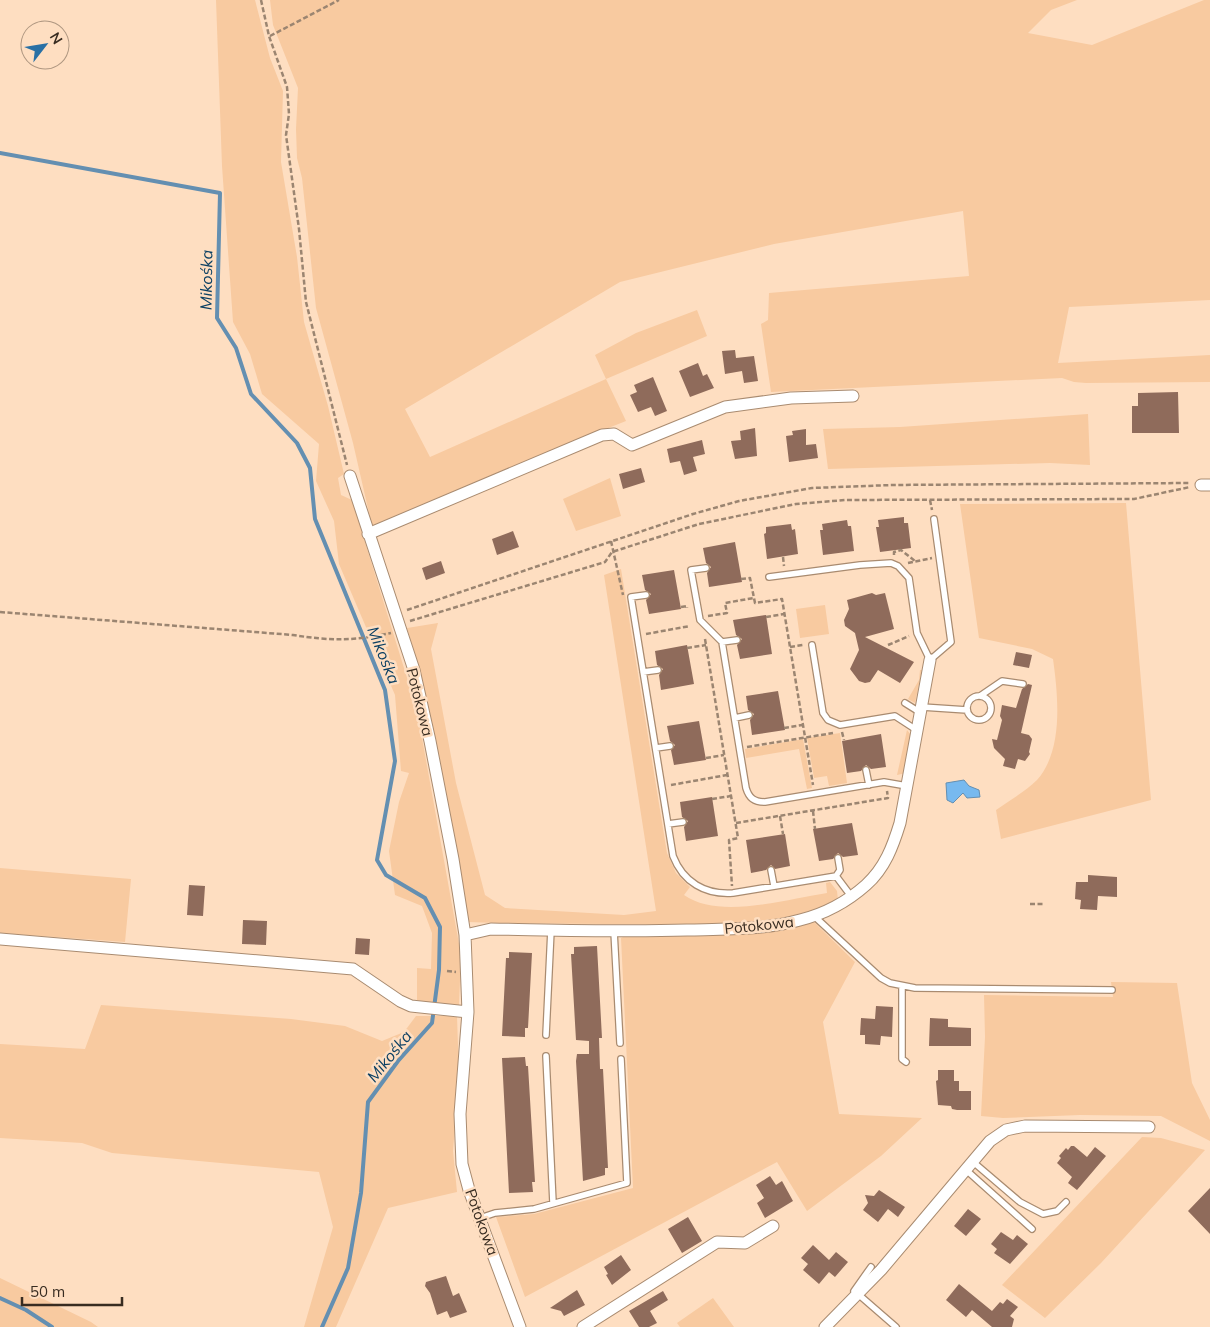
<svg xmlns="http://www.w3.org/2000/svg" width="1210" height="1327" font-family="Mulish,sans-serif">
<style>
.green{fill:#f8caa0}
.water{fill:#77b9ef;stroke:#648fb1}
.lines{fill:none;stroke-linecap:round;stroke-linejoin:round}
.stream{stroke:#648fb1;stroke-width:4}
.building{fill:#8f6b5b}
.service-casing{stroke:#a98b70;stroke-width:8}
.minor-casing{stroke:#a98b70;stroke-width:13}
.path{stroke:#9b8571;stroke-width:2.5;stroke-dasharray:5 2.5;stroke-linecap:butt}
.service{stroke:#fff;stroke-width:5.5}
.minor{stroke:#fff;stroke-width:11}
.labels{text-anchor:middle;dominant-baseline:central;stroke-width:5;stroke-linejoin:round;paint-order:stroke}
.street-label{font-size:15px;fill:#382c21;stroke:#fedec1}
.water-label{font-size:16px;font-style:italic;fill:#0d4063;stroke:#fedec1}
</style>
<rect width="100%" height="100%" fill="#fedec1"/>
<!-- green -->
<path class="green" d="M216 0H255L270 58 283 91 281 162 297 257 304 322 328 406 344 474 338 478 341 495 352 500 417 710 461 955 459 1005H417V968L431 969 432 933 422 906 395 895 389 851 399 802 409 773 401 771 395 695 339 564 334 521 316 481 319 444 262 394 250 354 233 322 222 166Z
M270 0H1077L1051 10 1028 33 1092 45 1204 0H1210V300L1069 307 1058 363 1210 355V382L1086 383 1074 382 1062 378 771 392 761 324 768 320 769 293 969 276 963 211 774 244 620 282 405 409 430 457 606 379 595 355 636 333 697 310 707 336 606 379 626 421 525 461 372 526 353 443 316 308 302 178 297 158 296 129 298 88 273 25Z
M1088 414 1090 465 1050 463 828 469 823 429 900 427Z
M610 478 621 516 576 531 563 499Z
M1126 503 1151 800 1001 839 996 810C1009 801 1026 791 1037 780 1064 750 1058 695 1053 659L1032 649 979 638 960 504Z
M621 569 667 853 676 873 690 887 684 895C719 920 787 899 827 893L826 883 830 882 837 891 838 900C776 929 706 925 640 924 583 924 525 924 468 922 451 824 437 724 407 628L438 623 431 649 456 783 485 895 505 908 624 915 656 911 604 575Z
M825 605 829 634 800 638 796 609Z
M920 670H922L915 703 908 699 919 680Z
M907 730 911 735 906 773 897 775Z
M840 733 847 783 829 786 827 776 814 778 807 738Z
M803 739 812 788 807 789 799 749 746 758 745 749Z
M0 868 131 879 125 942 0 933Z
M813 921 855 962 823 1022 839 1114 922 1118 881 1156 807 1211 777 1162 525 1297 496 1217 534 1214 633 1188 621 938 625 936C689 936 751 937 813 921Z
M1111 982 1177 983 1192 1083 1210 1120V1141L1161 1116 1080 1115 1003 1118 981 1116 985 1037 984 995 1113 997Z
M101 1005 291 1019 345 1026 382 1041 404 1032 416 1016H457L459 1075 453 1151 457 1192 388 1208 336 1327H304L333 1227 319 1172 112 1153 82 1143 0 1138V1044L85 1049Z
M1142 1137 1161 1138 1205 1150 1101 1263 1045 1318 1002 1285Z
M0 1278 91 1322 98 1327H0Z
M713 1298 734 1327H680L677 1323Z"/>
<!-- water -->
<path class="water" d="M964 780 969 786 979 790 980 797 967 798 963 793 953 803 947 800 946 783Z"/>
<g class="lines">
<!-- stream -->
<path class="stream" d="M0 153 220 193 217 318 236 348 251 394 297 443 310 468 315 519 385 690 395 761 377 860 386 875 425 898 440 927 439 970 432 1023 398 1061 368 1102 361 1193 348 1268 322 1327
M0 1298 26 1310 52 1327"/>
</g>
<!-- building -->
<path class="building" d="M735 350 736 358 754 356 758 381 744 383 742 371 725 374 722 351Z
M698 363 703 376 707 374 714 388 690 397 679 371Z
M653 377 667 411 655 416 651 407 638 412 630 395 637 392 634 385Z
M1178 392 1179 433H1132V406H1138V393Z
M755 428 757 456 735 459 731 441 741 440 740 431Z
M806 429V445L816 444 818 458 789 462 786 436 793 435 792 431Z
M702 440 705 454 693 457 697 471 684 475 680 461 670 463 667 449Z
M641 468 645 482 623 489 619 474Z
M904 517V523H908L911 548 880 552 876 527H879L878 520Z
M847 520 848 526H851L854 551 823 555 820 530H823L822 524Z
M791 524 792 530 795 529 798 554 767 559 764 534 766 533V527Z
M513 531 519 547 497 555 492 539Z
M735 542 742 582 709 587 707 573 711 567 706 563 703 548Z
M441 561 445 573 426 580 422 568Z
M674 570 681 609 649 614 646 600 651 594 645 590 642 575Z
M872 593 876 595 885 593 894 629 865 637 914 662 900 683 878 670 870 682 865 683 859 681 850 669 859 650 855 633 845 626 844 620 849 609 847 600Z
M766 615 772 654 740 659 737 645 742 639 736 635 733 620Z
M687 645 694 684 661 690 659 675 663 669 657 665 655 651Z
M1016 652 1032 655 1029 668 1013 665Z
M1028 684 1032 685 1021 733 1029 735 1032 739 1029 752 1030 754 1025 761 1018 759 1015 769 1003 766 1005 759 994 748 992 739 997 740 1002 720 1000 716 1002 705 1016 708 1022 689Z
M778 691 785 730 752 735 750 720 754 714 748 710 746 696Z
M699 721 706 760 674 765 671 750 675 745 670 741 667 726Z
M881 734 886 767 871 769 866 765 861 771 847 773 842 741Z
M712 797 718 836 686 841 684 827 688 821 682 817 680 802Z
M852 823 858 855 843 857 838 853 833 859 819 861 813 829Z
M785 834 790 866 775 869 771 865 766 870 751 873 746 840Z
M1088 875 1117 877V897L1098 896 1097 910 1080 909 1081 900 1075 899 1076 882H1088Z
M189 885 205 886 203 916 187 915Z
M243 920 267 921 266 945 242 944Z
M356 938 370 939 369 955 355 954Z
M597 946 602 1038H599L600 1069H603L608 1168H605V1175L583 1181 576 1061 577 1054H589V1041L576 1040 571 954H574V947Z
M509 952 532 953 528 1028H525V1037L502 1036 506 958H509Z
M876 1006 893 1007 892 1037 881 1036 880 1045 865 1044V1035H860L861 1018 875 1019Z
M930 1018 948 1019V1027L971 1028V1046H929Z
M525 1057 526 1066H528L535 1182H532L533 1192 509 1193 502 1058Z
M938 1070H954V1081H959V1091H971V1110H957L952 1109 951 1106 938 1105 936 1081 938 1080Z
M1071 1146H1074L1087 1157 1095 1147 1106 1156 1077 1190 1068 1183 1072 1177 1057 1163 1061 1158 1059 1156 1066 1148 1068 1150Z
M770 1176 776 1185 782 1181 793 1201 765 1218 757 1203 764 1198 756 1185Z
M1210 1188V1234L1188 1211Z
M879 1190 905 1207 898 1217 888 1209 878 1222 863 1210 868 1203 865 1195 874 1196Z
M968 1209 981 1219 966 1236 954 1226Z
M688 1217 702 1241 682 1253 668 1229Z
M1001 1232 1013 1240 1017 1235 1028 1244 1010 1264 994 1253 997 1249 991 1244Z
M813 1245 829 1260 836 1252 848 1262 835 1277 829 1272 819 1284 803 1270 808 1264 801 1258Z
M621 1255 631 1270 612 1285 606 1275 608 1274 604 1267Z
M446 1276 453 1296 459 1293 467 1312 450 1318 447 1311 437 1315 430 1293 425 1286 426 1282Z
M959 1284 992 1311 1000 1302 1003 1304 1007 1299 1018 1307 1010 1316 1014 1319 1012 1327H992L972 1310 966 1317 946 1300Z
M577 1290 585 1305 564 1316 561 1311 550 1308Z
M663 1291 668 1300 650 1311 657 1323 649 1327H639L629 1311Z"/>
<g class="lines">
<defs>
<path id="service" d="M706 568 691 570 700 620 722 642 746 788C749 798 754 802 765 802L884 782 907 786
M769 577 860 565 891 563 898 566 909 578 917 633 930 660 951 642 934 519
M646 595 631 597 673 856C683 882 705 895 733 893L836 876 851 896
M722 642 737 640
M812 645 823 713 828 720 840 725 895 716 918 731
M643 672 658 670
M980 696 1002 681 1023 684
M967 708a12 12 0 1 1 24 0a12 12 0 1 1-24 0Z
M905 703 921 713
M922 707 967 710
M735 718 749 715
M656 748 670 746
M866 770 869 785
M668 824 683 822
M771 870 774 886
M836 876 840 870 838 858
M814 916 881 978 890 983 915 988 1112 990
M614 931 620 1043
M902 986V1059L906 1062
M546 1035 551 930
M546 1056 553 1203
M972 1161 1020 1202 1043 1214 1057 1211 1066 1202
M965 1169 1032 1229
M480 1218 495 1213 534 1209 627 1183 621 1059
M854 1291 871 1267
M858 1294 896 1327"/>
<path id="minor" d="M350 476 414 670 430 741 453 859 465 935 468 1012 460 1114 462 1164 469 1190 520 1327
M1201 485H1210
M368 534 602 435 614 434 632 445 725 407 791 398 853 396
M465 935 491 929C556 930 622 932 687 930 725 929 764 930 800 920 824 914 848 901 866 885 885 868 893 846 900 823L930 660
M0 939 353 969 400 1001 411 1006 468 1012
M583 1327 717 1242 745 1243 773 1226
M825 1327 881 1270 990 1141 1006 1130 1025 1126 1149 1127"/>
</defs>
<!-- service casing -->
<use href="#service" class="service-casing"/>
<!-- minor casing -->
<use href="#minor" class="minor-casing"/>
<!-- path -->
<path class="path" d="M261 0 269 36 287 87 289 114 286 135 299 229 306 302 347 465
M270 36 339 0
M930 500 932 510
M611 541 623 595
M894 555V552L901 550 915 561
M783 557 784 566
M908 563 932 558
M741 579 750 578 755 603 782 599 813 785
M681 607 687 606V608
M407 610 693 514 739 501 812 488 892 485 1190 483
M0 612 293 635C331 641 354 641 391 633
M708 616 727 613 725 603 754 598
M766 617 784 614
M410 621 605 562 612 552 699 524 796 504 845 500 1134 499 1190 487
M646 634 690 626
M705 639 738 838 729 840 732 886
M888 645 909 636
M790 647 803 645
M687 648 706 645
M784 728 802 725
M842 732 844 740
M747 747 833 733
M706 758 724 755
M671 785 727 775
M712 799 731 796
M813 811 815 829
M780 816 783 834
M736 823 888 798 887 791
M1030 904H1045
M447 971 456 972"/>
<!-- service -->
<use href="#service" class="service"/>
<!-- minor -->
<use href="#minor" class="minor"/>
</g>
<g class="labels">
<!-- street labels -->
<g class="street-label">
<text transform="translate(420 702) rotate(76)">Potokowa</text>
<text transform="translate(759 925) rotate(-6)">Potokowa</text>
<text transform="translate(482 1222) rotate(70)">Potokowa</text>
</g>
<!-- water labels -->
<g class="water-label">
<text transform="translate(206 280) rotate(-89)">Mikośka</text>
<text transform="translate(384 655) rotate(68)">Mikośka</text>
<text transform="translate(389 1056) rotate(-51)">Mikośka</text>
</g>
</g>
<!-- north arrow -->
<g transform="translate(45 45) rotate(59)"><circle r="24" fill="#fedec1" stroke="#af9781"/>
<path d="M0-4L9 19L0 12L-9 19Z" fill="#2970a5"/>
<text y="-8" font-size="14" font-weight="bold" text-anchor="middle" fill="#382c21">N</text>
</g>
<!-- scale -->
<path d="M22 1297v8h100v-8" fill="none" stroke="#382c21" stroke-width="2.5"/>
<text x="30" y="1297" font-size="15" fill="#382c21" stroke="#fedec1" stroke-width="4" paint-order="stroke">50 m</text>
</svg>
